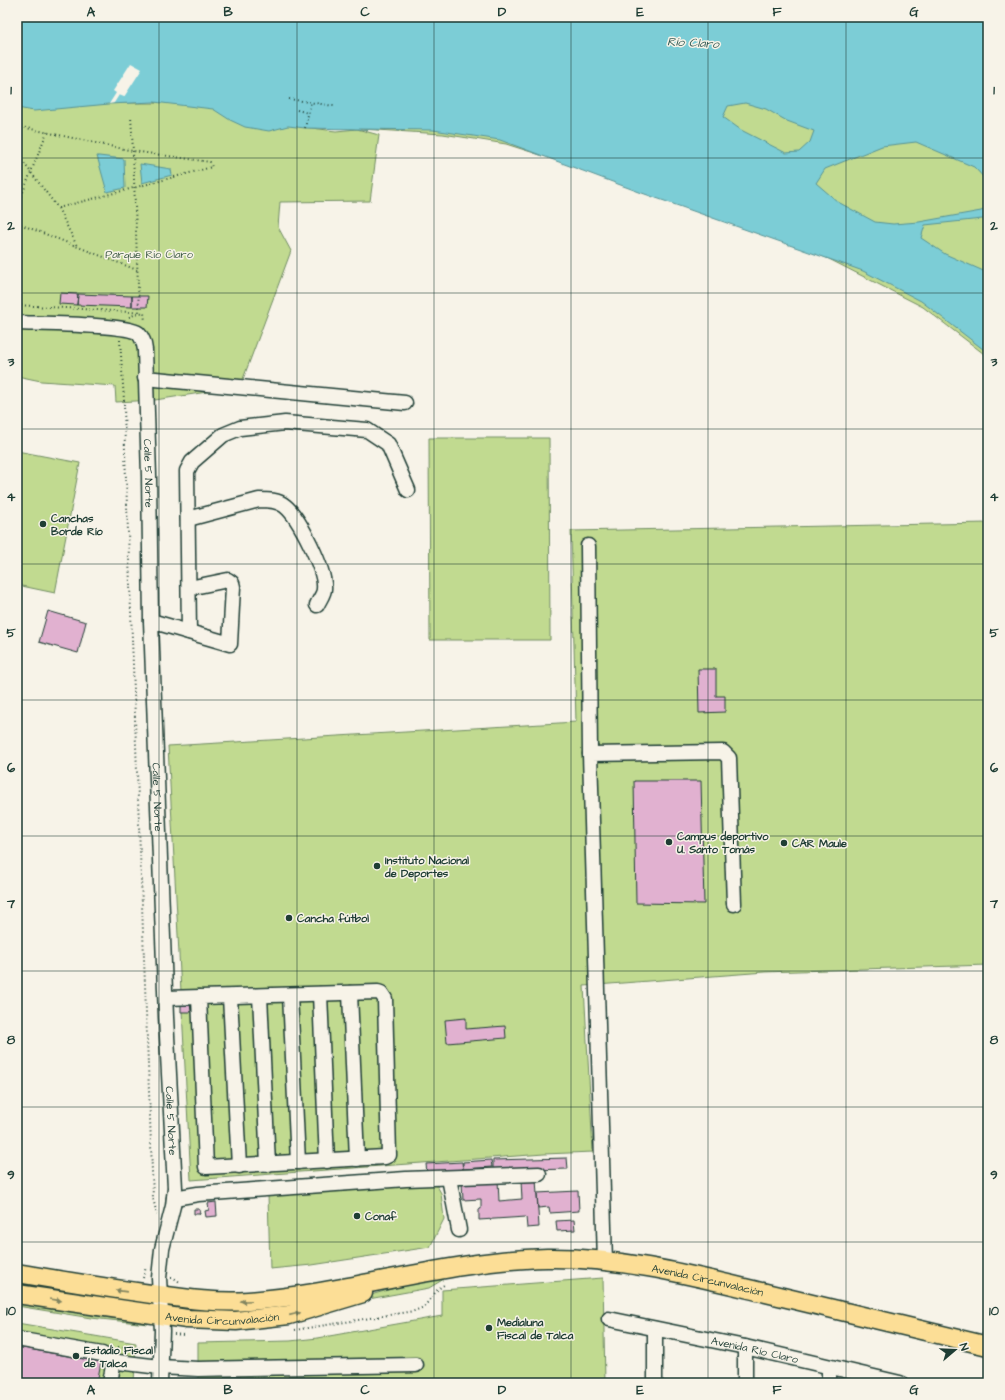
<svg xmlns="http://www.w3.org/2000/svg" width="1005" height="1400" font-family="'Architects Daughter',sans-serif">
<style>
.green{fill:#c1da90;stroke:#708c62}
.water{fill:#7ccdd6;stroke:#579395;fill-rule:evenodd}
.pier{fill:#f7f3e8}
.building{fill:#e1b1d0;stroke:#1f3d34}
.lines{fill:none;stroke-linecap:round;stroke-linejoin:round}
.minor-casing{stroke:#1f3d34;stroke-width:17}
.major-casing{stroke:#1f3d34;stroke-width:21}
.path{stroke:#1f3d34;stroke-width:2;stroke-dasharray:1 3;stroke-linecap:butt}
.minor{stroke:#f7f3e8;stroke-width:14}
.major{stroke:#fcde96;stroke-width:18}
.oneway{fill:#828560}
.grid{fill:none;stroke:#1f3d34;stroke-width:1;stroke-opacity:0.55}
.poi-dot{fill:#1f3d34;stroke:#f7f3e8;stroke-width:1.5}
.labels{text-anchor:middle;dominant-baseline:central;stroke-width:3;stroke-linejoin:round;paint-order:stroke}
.park-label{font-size:11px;fill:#3f5c46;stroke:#f7f3e8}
.street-label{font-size:11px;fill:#1f3d34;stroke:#f7f3e8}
.poi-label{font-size:11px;font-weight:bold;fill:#1f3d34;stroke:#f7f3e8;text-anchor:start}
.water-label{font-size:12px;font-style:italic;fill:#325a54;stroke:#f7f3e8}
.neatline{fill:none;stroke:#1f3d34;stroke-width:1.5}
.grid-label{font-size:13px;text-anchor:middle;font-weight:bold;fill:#1f3d34}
</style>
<rect width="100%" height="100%" fill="#f7f3e8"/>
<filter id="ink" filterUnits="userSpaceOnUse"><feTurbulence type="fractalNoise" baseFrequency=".025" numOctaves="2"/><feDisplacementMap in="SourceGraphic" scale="8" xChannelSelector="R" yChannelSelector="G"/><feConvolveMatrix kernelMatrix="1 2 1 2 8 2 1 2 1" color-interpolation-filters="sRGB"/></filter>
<g filter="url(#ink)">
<!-- green -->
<path class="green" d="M17 17H988V357L923 307 829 259 716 211 506 144 443 134 278 124 336 131 357 129 379 135 370 201 280 202 278 227 291 251 240 387 155 400 116 402 115 386 41 381 17 376V98L65 107 114 103H156Z
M429 438H549L550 640H430Z
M17 451 80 463 55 593 17 585Z
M988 523V965L765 972 584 986 593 1152 544 1154 191 1180 168 746 576 722 571 531Z
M433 1184 437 1186 441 1193 444 1219 430 1247 312 1265 270 1269 268 1194Z
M443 1276 444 1279 429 1288 363 1300 364 1297 429 1278Z
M603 1278 605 1383H194L198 1379V1343L290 1341 318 1338 442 1316V1290Z
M17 1279 141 1301 138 1303 34 1286 17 1284Z
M17 1303 87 1315 145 1322 148 1324 91 1318 17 1306Z
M17 1323 136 1343 134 1383H17Z"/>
<!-- water -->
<path class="water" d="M17 17H988V182L974 167 916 142 882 146 825 169 816 183 838 202 875 222 893 224 919 222 981 211 988 208V220L982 219 925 225 921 238 945 254 988 273V353L921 301 863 271 642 193 500 140 433 130 357 129 305 128 288 126 269 131 245 127 230 120 213 109 154 102 109 104 34 111 17 108ZM745 103 766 109 787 121 814 131 810 142 799 152 786 153 741 130 723 117 728 106Z
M97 156H99L124 159 125 188 107 192Z
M140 164 171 169 172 175 142 183Z"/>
<!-- pier -->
<path class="pier" d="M131 63 142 69 124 97 119 95 114 103 109 104 116 93 113 91Z"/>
<!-- building -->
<path class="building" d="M60 293 78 294 77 305 59 304Z
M78 294 132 296V307L77 305Z
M132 296H148L147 307H132Z
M48 611 86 622 78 653 39 642Z
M698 669H716V696H725V712L699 713Z
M634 781H701L704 904 636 903Z
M190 1003 191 1012H181V1004Z
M466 1018V1029L505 1026 506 1038 447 1043 445 1020Z
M567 1158 568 1169 493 1171V1160Z
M491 1160 492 1167 463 1169V1162Z
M462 1162 463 1171 427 1174 426 1164Z
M536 1179 539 1227 527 1228 526 1217 479 1220V1209H481V1199L463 1200 462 1183 498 1180 499 1201 522 1199 521 1181Z
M578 1191 579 1211 550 1213 549 1207 538 1208 537 1193Z
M216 1202 217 1216 206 1217 205 1211 209 1210 208 1203Z
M194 1209H199L200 1214H194Z
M574 1220 575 1230 557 1231 556 1221Z
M17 1347 101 1362 97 1383H17Z"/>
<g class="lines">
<defs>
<g id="minor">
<path id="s1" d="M17 323C37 324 126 324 138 333 143 338 144 343 145 350L149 476 151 621 166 1017 175 1188 173 1206 162 1249 159 1278 162 1331 160 1383"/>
<path d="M145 378 405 403"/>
<path d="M188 519 259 500C268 500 278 500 285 506 299 517 326 571 324 589 324 594 319 600 317 605"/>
<path d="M588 546 590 754"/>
<path d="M151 621 230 644 233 587 232 583 228 580 189 588"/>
<path d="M189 632 187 471 192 462 223 435 240 428 285 423 367 430 388 444 408 490"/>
<path d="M350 993 357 1159"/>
<path d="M320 994 327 1161"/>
<path d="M290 995 298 1162"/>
<path d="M260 996 268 1164"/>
<path d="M230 997 239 1166"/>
<path d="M166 998C237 996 307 994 378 992L381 993 385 999 389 1155 385 1157 206 1167 199 997"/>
<path d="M449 1178 459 1230"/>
<path d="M174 1198 198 1194 406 1179 539 1174"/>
<path d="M605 1261 590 754 723 752 729 758 734 904"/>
<path id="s2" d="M609 1319 745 1347 900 1383"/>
<path d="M17 1339 102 1354 118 1362 160 1367 198 1369 416 1365"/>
<path d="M829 1367V1383"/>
<path d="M110 1383 114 1360"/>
<path d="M655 1383V1329"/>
<path d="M745 1383V1347"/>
</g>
<g id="major">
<path id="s3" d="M17 1273C64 1281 111 1289 159 1295 188 1299 218 1303 248 1301 348 1294 446 1260 547 1258 621 1257 694 1276 766 1293 840 1310 914 1328 988 1346"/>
<path id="s4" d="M17 1294 187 1319 236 1321 289 1315 363 1293"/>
</g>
</defs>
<!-- minor casing -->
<use href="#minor" class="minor-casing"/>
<!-- major casing -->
<use href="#major" class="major-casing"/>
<!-- path -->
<path class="path" d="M289 99 334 106
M297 110 308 113
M17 126 133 151 210 162 212 167 58 208
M305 128 311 102
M17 154 58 208 77 246
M17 207 47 132
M17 223 137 270
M17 305 144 313 145 321
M129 317 139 313 133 151 131 116
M120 340 124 400 125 452 153 1198 157 1215
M143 1278 146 1267
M171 1278H174L181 1283
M295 1330 414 1311 424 1307 438 1289 444 1285
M174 1334 184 1335
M118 1347 149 1349"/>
<!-- minor -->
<use href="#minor" class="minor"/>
<!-- major -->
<use href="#major" class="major"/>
</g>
<!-- one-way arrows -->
<defs><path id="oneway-solid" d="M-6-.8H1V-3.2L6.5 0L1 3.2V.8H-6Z"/></defs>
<g class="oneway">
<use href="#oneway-solid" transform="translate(121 1291) rotate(-172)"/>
<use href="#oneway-solid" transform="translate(56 1300) rotate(9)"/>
<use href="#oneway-solid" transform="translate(246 1301) rotate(177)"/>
<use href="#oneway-solid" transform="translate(295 1314) rotate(-13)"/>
</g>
</g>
<!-- grid -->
<path class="grid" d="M159 17V1383M297 17V1383M434 17V1383M571 17V1383M708 17V1383M846 17V1383M17 158H988M17 293H988M17 429H988M17 564H988M17 700H988M17 836H988M17 971H988M17 1107H988M17 1242H988"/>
<!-- markers -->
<g class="poi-dot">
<circle cx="43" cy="524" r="4"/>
<circle cx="669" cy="842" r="4"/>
<circle cx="784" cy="843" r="4"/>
<circle cx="377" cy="866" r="4"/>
<circle cx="289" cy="918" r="4"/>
<circle cx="357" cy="1216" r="4"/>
<circle cx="489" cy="1328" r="4"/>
<circle cx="76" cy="1356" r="4"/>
</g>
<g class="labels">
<!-- park labels -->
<g class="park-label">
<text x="149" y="254">Parque Río Claro</text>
</g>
<!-- street labels -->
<g class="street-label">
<text stroke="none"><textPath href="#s1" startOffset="264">Calle 5 Norte</textPath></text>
<text stroke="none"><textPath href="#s1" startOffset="588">Calle 5 Norte</textPath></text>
<text stroke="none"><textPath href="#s1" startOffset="912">Calle 5 Norte</textPath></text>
<text stroke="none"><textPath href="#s3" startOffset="698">Avenida Circunvalación</textPath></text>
<text stroke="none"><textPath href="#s4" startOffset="207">Avenida Circunvalación</textPath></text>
<text stroke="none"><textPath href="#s2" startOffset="149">Avenida Río Claro</textPath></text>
</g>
<!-- poi labels -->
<g class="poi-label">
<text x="51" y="518">Canchas<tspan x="51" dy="13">Borde Río</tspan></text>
<text x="677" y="836">Campus deportivo<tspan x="677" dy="13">U. Santo Tomás</tspan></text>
<text x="792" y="843">CAR Maule</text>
<text x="385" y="860">Instituto Nacional<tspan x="385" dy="13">de Deportes</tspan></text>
<text x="297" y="918">Cancha fútbol</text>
<text x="365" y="1216">Conaf</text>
<text x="497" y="1322">Medialuna<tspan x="497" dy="13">Fiscal de Talca</tspan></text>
<text x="84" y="1350">Estadio Fiscal<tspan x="84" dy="13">de Talca</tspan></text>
</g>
<!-- water labels -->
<g class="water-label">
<text transform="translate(693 43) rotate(3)">Río Claro</text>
</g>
</g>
<!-- margin -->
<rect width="1005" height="1400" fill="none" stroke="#f7f3e8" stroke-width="44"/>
<!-- north arrow -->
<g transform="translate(955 1350) rotate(71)" stroke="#f7f3e8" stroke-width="3" paint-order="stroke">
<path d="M0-3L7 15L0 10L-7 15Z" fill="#1f3d34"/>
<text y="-6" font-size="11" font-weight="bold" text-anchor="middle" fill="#1f3d34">N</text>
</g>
<rect x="22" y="22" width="961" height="1356" class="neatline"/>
<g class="grid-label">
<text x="91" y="16">A</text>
<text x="228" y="16">B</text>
<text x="365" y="16">C</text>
<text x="502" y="16">D</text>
<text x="640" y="16">E</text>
<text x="777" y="16">F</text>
<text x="914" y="16">G</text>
<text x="11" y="94">1</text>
<text x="994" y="94">1</text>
<text x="11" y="230">2</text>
<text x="994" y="230">2</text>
<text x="11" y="366">3</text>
<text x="994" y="366">3</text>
<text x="11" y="501">4</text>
<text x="994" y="501">4</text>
<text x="11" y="637">5</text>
<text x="994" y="637">5</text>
<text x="11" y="772">6</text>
<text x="994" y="772">6</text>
<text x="11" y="908">7</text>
<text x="994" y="908">7</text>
<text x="11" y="1044">8</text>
<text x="994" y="1044">8</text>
<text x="11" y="1179">9</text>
<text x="994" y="1179">9</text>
<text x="11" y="1315">10</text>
<text x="994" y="1315">10</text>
<text x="91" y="1394">A</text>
<text x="228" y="1394">B</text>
<text x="365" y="1394">C</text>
<text x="502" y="1394">D</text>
<text x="640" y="1394">E</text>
<text x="777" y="1394">F</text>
<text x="914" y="1394">G</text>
</g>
</svg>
